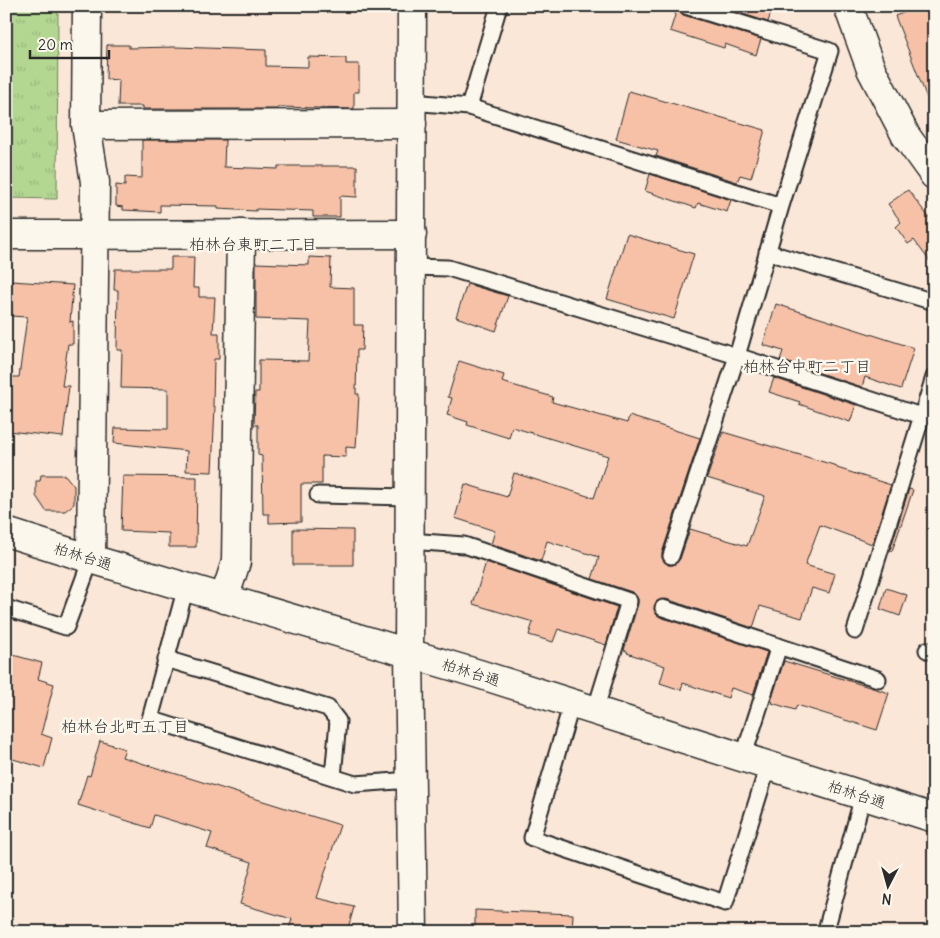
<svg xmlns="http://www.w3.org/2000/svg" width="940" height="938" font-family="Delius,'Klee One',sans-serif">
<style>
.grass{fill:url(#grass-tufts);stroke:#6f805e}
.building{fill:#f6c1a7;stroke:#2b2b2b}
.lines{fill:none;stroke-linecap:round;stroke-linejoin:round}
.service-casing{stroke:#2b2b2b;stroke-width:19}
.minor-casing{stroke:#2b2b2b;stroke-width:31}
.tertiary-casing{stroke:#2b2b2b;stroke-width:31}
.service{stroke:#fbf7ec;stroke-width:15}
.minor{stroke:#fbf7ec;stroke-width:28}
.tertiary{stroke:#fbf7ec;stroke-width:28}
.labels{text-anchor:middle;dominant-baseline:central;stroke-width:5;stroke-linejoin:round;paint-order:stroke}
.street-label{font-size:15px;fill:#2b2b2b;stroke:#fbf7ec}
.neighbourhood-label{font-size:16px;fill:#2b2b2b;stroke:#fbf7ec}
</style>
<defs>
<pattern id="grass-tufts" width="24" height="20" patternUnits="userSpaceOnUse" patternTransform="scale(1.25)"><rect width="24" height="20" fill="#b3d691"/><path d="M3 7l-1-3M5 7V3M7 7l1-3M15 17l-1-3M17 17v-4M19 17l1-3" fill="none" stroke="#9ab87d"/></pattern>
</defs>
<rect width="100%" height="100%" fill="#fae7d7"/>
<filter id="ink" filterUnits="userSpaceOnUse"><feTurbulence type="fractalNoise" baseFrequency=".02" numOctaves="2"/><feDisplacementMap in="SourceGraphic" scale="10" xChannelSelector="R" yChannelSelector="G"/><feConvolveMatrix kernelMatrix="1 2 1 2 8 2 1 2 1" color-interpolation-filters="sRGB"/></filter>
<g filter="url(#ink)">
<!-- grass -->
<path class="grass" d="M6 6H58L57 199 6 198Z"/>
<!-- building -->
<path class="building" d="M718 6H773L768 22Z
M920 6H934V111H932L895 16Z
M677 9 683 15 761 39 756 55 725 44 724 48 670 31Z
M107 45H129V48L175 47 266 50V66L308 67V57L346 58V64H359V92H354V109L278 107V109H143V106H118L119 80 106 79Z
M629 91 765 130 751 178 740 175 737 182 656 156 658 151 616 139Z
M142 140H225L224 167 278 169V166H357V197L340 196V217H313V211L256 209V211L218 209V206L160 205V212L123 210V207L116 206V185L125 186V177L142 178Z
M650 174 731 200 727 212 698 203 696 208 645 191Z
M908 190 934 224V267L914 240 908 244 896 227 901 222 888 204Z
M627 234 694 254 674 319 607 299Z
M171 257H194L193 288H199V297H215L213 333H219V359H214L213 406H215L212 472 186 471 187 451 114 443 115 428 168 429V389L121 388 122 350H117L118 290H114L115 269H171Z
M309 257 331 258 330 287 354 288V325H363L362 350H357L356 394H359L356 448 346 447V457L322 456V484H301V522L269 523V514H263L262 456 258 455V425H254L255 392H259V360L308 361 310 321 256 319V263L309 265Z
M11 281 73 285 70 322 73 321V344H68L62 386H69L63 437 8 431 11 402H7L9 377H19L27 317 10 316Z
M467 284 508 296 496 331 456 317Z
M776 304 914 348 901 389 865 377 862 387 780 360 783 351 763 345Z
M459 361 504 375 502 382 553 397 552 402 627 423 629 416 700 438 662 553V558L668 565H673L680 559 690 529 747 546 765 496 707 478 723 432 837 466V468L891 485 872 544 820 525 805 565 835 574 829 593 812 588 802 618 760 606 753 628 666 599 657 601 654 609 656 614 660 617 767 652 753 695 731 688 728 698 683 683 681 690 660 683 665 666 627 653 628 652 624 650 638 604V599L632 592 592 579 599 557 547 541 541 561 491 544 495 531 455 518 465 484 507 497 514 473 594 498 608 456 512 427 509 438 467 425 468 422 447 415 452 398 448 397Z
M774 378 856 405 850 422 799 404 800 402 769 392Z
M41 475H65L74 486V504L65 511H46L36 496V481H40Z
M123 476 197 477 196 547H169V533L121 531Z
M909 489 913 490 892 551 890 550Z
M293 529 353 530V565H293Z
M486 562 617 607 606 645 558 629 553 642 529 635 533 622 473 604Z
M886 588 907 595 900 616 880 609Z
M6 653 42 663 38 679 54 684 41 734 52 738 44 768 6 757Z
M784 661 889 693 877 730 797 705 795 710 772 703 773 702 771 701Z
M100 741 125 749 122 757 340 825 317 898 354 907 347 932H288L292 919 240 904 252 862 207 848 212 833 154 815 150 828 78 805 87 775 90 776Z
M475 910 573 914 572 932H475Z"/>
<g class="lines">
<defs>
<path id="service" d="M499 6 469 107 781 206
M412 102 469 107
M767 252 934 302
M411 267 448 268 737 356 921 416
M318 495 410 497
M409 541 464 545 629 601 595 711
M671 556 737 356 781 206 830 51 686 6
M186 587 150 719 355 784 411 780
M6 608 66 627 91 559
M663 608 878 679
M855 631 934 377
M927 650 934 652
M166 659 328 708 338 721 333 777
M572 703 532 838 725 903 768 766
M743 758 779 646
M832 932 826 930 863 796"/>
<path id="minor" d="M87 6 86 125 95 182 91 559
M848 6 871 69 906 136 934 175
M86 125 412 124
M6 235 412 234
M224 599 236 562 241 234"/>
<path id="tertiary" d="M412 6 409 653 413 932
M6 532 91 559 479 674 934 818"/>
</defs>
<!-- service casing -->
<use href="#service" class="service-casing"/>
<!-- minor casing -->
<use href="#minor" class="minor-casing"/>
<!-- tertiary casing -->
<use href="#tertiary" class="tertiary-casing"/>
<!-- service -->
<use href="#service" class="service"/>
<!-- minor -->
<use href="#minor" class="minor"/>
<!-- tertiary -->
<use href="#tertiary" class="tertiary"/>
</g>
</g>
<g class="labels">
<!-- street labels -->
<g class="street-label">
<text transform="translate(83 556) rotate(17)">柏林台通</text>
<text transform="translate(471 672) rotate(17)">柏林台通</text>
<text transform="translate(857 794) rotate(18)">柏林台通</text>
</g>
<!-- neighbourhood labels -->
<g class="neighbourhood-label">
<text x="253" y="244">柏林台東町二丁目</text>
<text x="807" y="366">柏林台中町二丁目</text>
<text x="125" y="726">柏林台北町五丁目</text>
</g>
</g>
<!-- margin -->
<rect width="940" height="938" fill="none" stroke="#fbf7ec" stroke-width="25"/>
<rect x="12" y="12" width="915" height="913" fill="none" stroke="#2b2b2b" stroke-width="2" filter="url(#ink)"/>
<!-- north arrow -->
<g transform="translate(888 886) rotate(186)" stroke="#fbf7ec" stroke-width="4" paint-order="stroke">
<path d="M0-4L9 19L0 12L-9 19Z" fill="#2b2b2b"/>
<text y="-8" font-size="14" font-weight="bold" text-anchor="middle" fill="#2b2b2b">N</text>
</g>
<!-- scale -->
<path d="M30 50v8h79v-8" fill="none" stroke="#2b2b2b" stroke-width="2.5"/>
<text x="38" y="50" font-size="15" fill="#2b2b2b" stroke="#fbf7ec" stroke-width="4" paint-order="stroke">20 m</text>
</svg>
